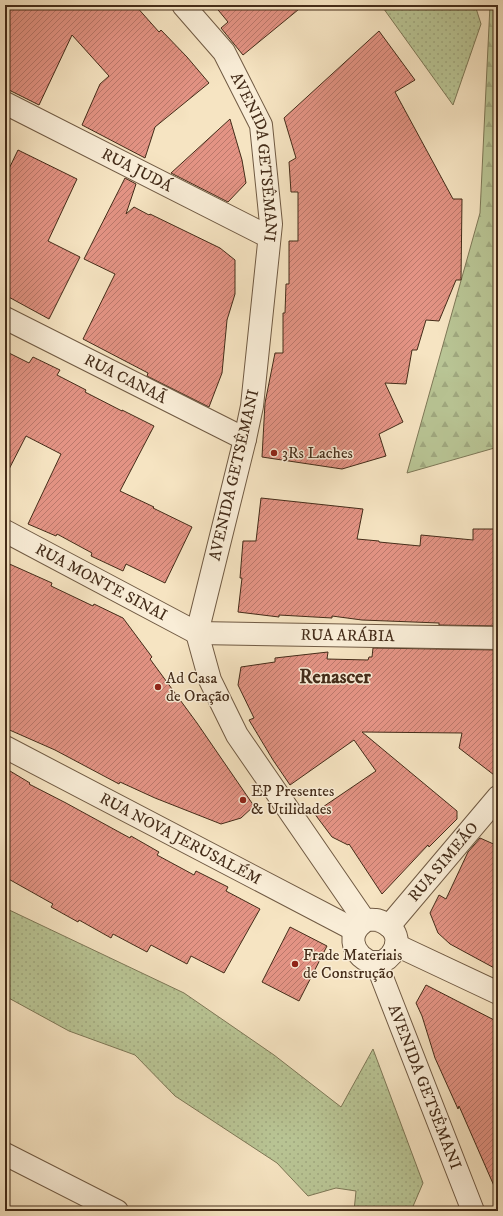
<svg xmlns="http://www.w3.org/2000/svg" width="503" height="1216" font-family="'IM FELL DW Pica',serif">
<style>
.grass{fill:url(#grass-dots);stroke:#7e7857}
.forest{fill:url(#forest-firs);stroke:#7e7857}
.building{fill:url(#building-hatch);stroke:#442c19}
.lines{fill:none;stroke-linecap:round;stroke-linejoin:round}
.minor-casing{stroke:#705a43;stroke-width:24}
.minor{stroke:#f9edd7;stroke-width:22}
.poi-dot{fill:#8f2418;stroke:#f9edd7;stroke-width:1.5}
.labels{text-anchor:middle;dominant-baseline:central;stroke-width:3;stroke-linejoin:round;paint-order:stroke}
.street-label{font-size:16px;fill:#442c19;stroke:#f9edd7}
.poi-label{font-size:16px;fill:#442c19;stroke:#f9edd7;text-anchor:start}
.district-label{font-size:20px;font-weight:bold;fill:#442c19;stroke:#f9edd7}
</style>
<defs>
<pattern id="grass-dots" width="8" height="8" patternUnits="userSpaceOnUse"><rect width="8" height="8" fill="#b9c595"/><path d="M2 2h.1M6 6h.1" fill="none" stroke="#a0a980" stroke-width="1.8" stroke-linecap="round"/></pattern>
<pattern id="forest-firs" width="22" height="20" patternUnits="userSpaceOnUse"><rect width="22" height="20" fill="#b9c595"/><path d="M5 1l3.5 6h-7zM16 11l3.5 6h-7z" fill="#a0a980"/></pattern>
<pattern id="building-hatch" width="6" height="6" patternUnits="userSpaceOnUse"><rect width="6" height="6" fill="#e39384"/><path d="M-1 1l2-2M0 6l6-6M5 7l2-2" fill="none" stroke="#ba786b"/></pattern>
</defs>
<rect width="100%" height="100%" fill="#f6e4c2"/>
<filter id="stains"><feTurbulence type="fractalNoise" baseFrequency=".005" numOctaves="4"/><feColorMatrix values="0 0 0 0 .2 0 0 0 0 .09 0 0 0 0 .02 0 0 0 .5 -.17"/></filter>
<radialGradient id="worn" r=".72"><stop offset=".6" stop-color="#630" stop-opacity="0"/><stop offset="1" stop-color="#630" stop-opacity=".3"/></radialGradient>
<!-- grass -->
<path class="grass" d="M381 5H475L481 24 453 105Z
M5 908 184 993 274 1055 341 1107 373 1049 423 1183 411 1211H354L356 1191 336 1188 308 1196 277 1163 175 1096 135 1055 69 1031 5 996Z"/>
<!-- forest -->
<path class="forest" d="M490 5H498V447L407 473 480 213Z"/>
<!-- building -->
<path class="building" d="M5 5H135L159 32 161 30 187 57 209 83 155 127 145 158 82 125 100 84 109 76 72 35 39 105 5 88Z
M214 5H304L243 55 221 28 228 22Z
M379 31 415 80 395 92 453 199H462L461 280H456L439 321 426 320 417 350H412L406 384 385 383 403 422 379 434 386 456 342 469 262 457 265 403 275 353H283V313H285L286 284H289V241H298V192H291L289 162 296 158 284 118Z
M230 119 242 160 246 183 228 202 171 173Z
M18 150 77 179 48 241 80 257 49 319 5 295V177Z
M125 178 136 184 126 214 134 207 149 215 150 214 220 248 235 260V294L227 320 222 373 209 407 147 376 148 373 83 339 115 274 84 259Z
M5 351 29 363 33 357 60 370 57 375 86 390 85 392 122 411V410L154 426 120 491 154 507 153 508 192 527 165 583 126 564 123 571 91 556 92 553 57 534 56 536 28 524 61 454 26 436 5 477Z
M261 498 363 509 357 539 379 541V542L420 546 421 535 473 540V529H498V626L439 625V623L362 620 332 616V618L279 615V617L238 612 242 578H240L243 541H256Z
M5 562 52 583 51 586 93 606 94 604 123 618 152 657 150 659 197 723 254 806 241 818 221 824 155 798 120 782 119 784 55 750 5 728Z
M373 648 498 650V778L459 748 462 733 362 732 457 811V819L429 847 428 845 382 894 349 844 348 845 332 837 314 813 376 771 354 740 290 785 273 760 249 720 254 718 238 685 241 667 275 662V658L328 652 327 659 368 660 369 657H372Z
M5 768 30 783 29 784 66 803 130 838 131 836 159 852 157 855 194 875 196 871 228 887 226 891 260 909 224 973 191 956 187 964 151 945 147 952 113 934 111 938 79 920 78 922 51 907 53 904 5 877Z
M480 838 498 846V970L450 944 438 933 430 913 439 895 446 899 468 852Z
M290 927 327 946 299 1001 262 982Z
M426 985 498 1022V1195L459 1106 458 1109 435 1058 422 1016 416 1003Z"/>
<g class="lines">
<defs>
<g id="minor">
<path id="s1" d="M183 5 224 52 261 125 271 224 252 406 245 439 197 633 210 680 237 735 365 921"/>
<path id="s2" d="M5 103 269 237"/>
<path id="s3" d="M5 318 245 439"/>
<path id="s4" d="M5 531 197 633 498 638"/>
<path id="s5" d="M5 747 355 930"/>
<path d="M377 920C394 925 403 939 391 955 373 977 339 946 360 925 362 924 363 922 365 921 368 919 374 920 377 920Z"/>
<path id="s6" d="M389 926 498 797"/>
<path d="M396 945 498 993"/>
<path id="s7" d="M376 962 473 1211"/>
<path d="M5 1154 117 1211"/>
</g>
</defs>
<!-- minor casing -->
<use href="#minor" class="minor-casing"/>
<!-- minor -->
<use href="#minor" class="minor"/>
</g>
<!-- markers -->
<g class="poi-dot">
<circle cx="274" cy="453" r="4"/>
<circle cx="158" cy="687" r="4"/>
<circle cx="243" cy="800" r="4"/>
<circle cx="295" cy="964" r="4"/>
</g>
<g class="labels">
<!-- street labels -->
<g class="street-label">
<text stroke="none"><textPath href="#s1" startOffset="174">AVENIDA GETSÊMANI</textPath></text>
<text stroke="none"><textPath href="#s2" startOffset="148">RUA JUDÁ</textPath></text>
<text stroke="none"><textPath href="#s3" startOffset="135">RUA CANAÃ</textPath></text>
<text transform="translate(234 475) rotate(-77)">AVENIDA GETSÊMANI</text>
<text stroke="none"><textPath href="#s4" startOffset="109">RUA MONTE SINAI</textPath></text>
<text stroke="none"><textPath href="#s4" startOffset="368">RUA ARÁBIA</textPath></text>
<text stroke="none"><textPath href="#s5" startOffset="198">RUA NOVA JERUSALÉM</textPath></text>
<text stroke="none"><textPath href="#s6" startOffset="84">RUA SIMEÃO</textPath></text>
<text stroke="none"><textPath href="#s7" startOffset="134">AVENIDA GETSÊMANI</textPath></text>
</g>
<!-- poi labels -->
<g class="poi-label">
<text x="282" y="453">3Rs Laches</text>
<text x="166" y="678">Ad Casa<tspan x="166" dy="18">de Oração</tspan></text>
<text x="251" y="791">EP Presentes<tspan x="251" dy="18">&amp; Utilidades</tspan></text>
<text x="303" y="955">Frade Materiais<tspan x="303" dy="18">de Construção</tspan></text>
</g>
<!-- district labels -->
<g class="district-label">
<text x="335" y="677">Renascer</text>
</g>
</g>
<!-- margin -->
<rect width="503" height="1216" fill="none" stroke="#f6e4c2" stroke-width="20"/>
<rect x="6" y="6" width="491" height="1204" fill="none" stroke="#442c19" stroke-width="2"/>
<rect x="10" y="10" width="483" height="1196" fill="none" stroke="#442c19"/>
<rect width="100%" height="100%" filter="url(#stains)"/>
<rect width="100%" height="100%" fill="url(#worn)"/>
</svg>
